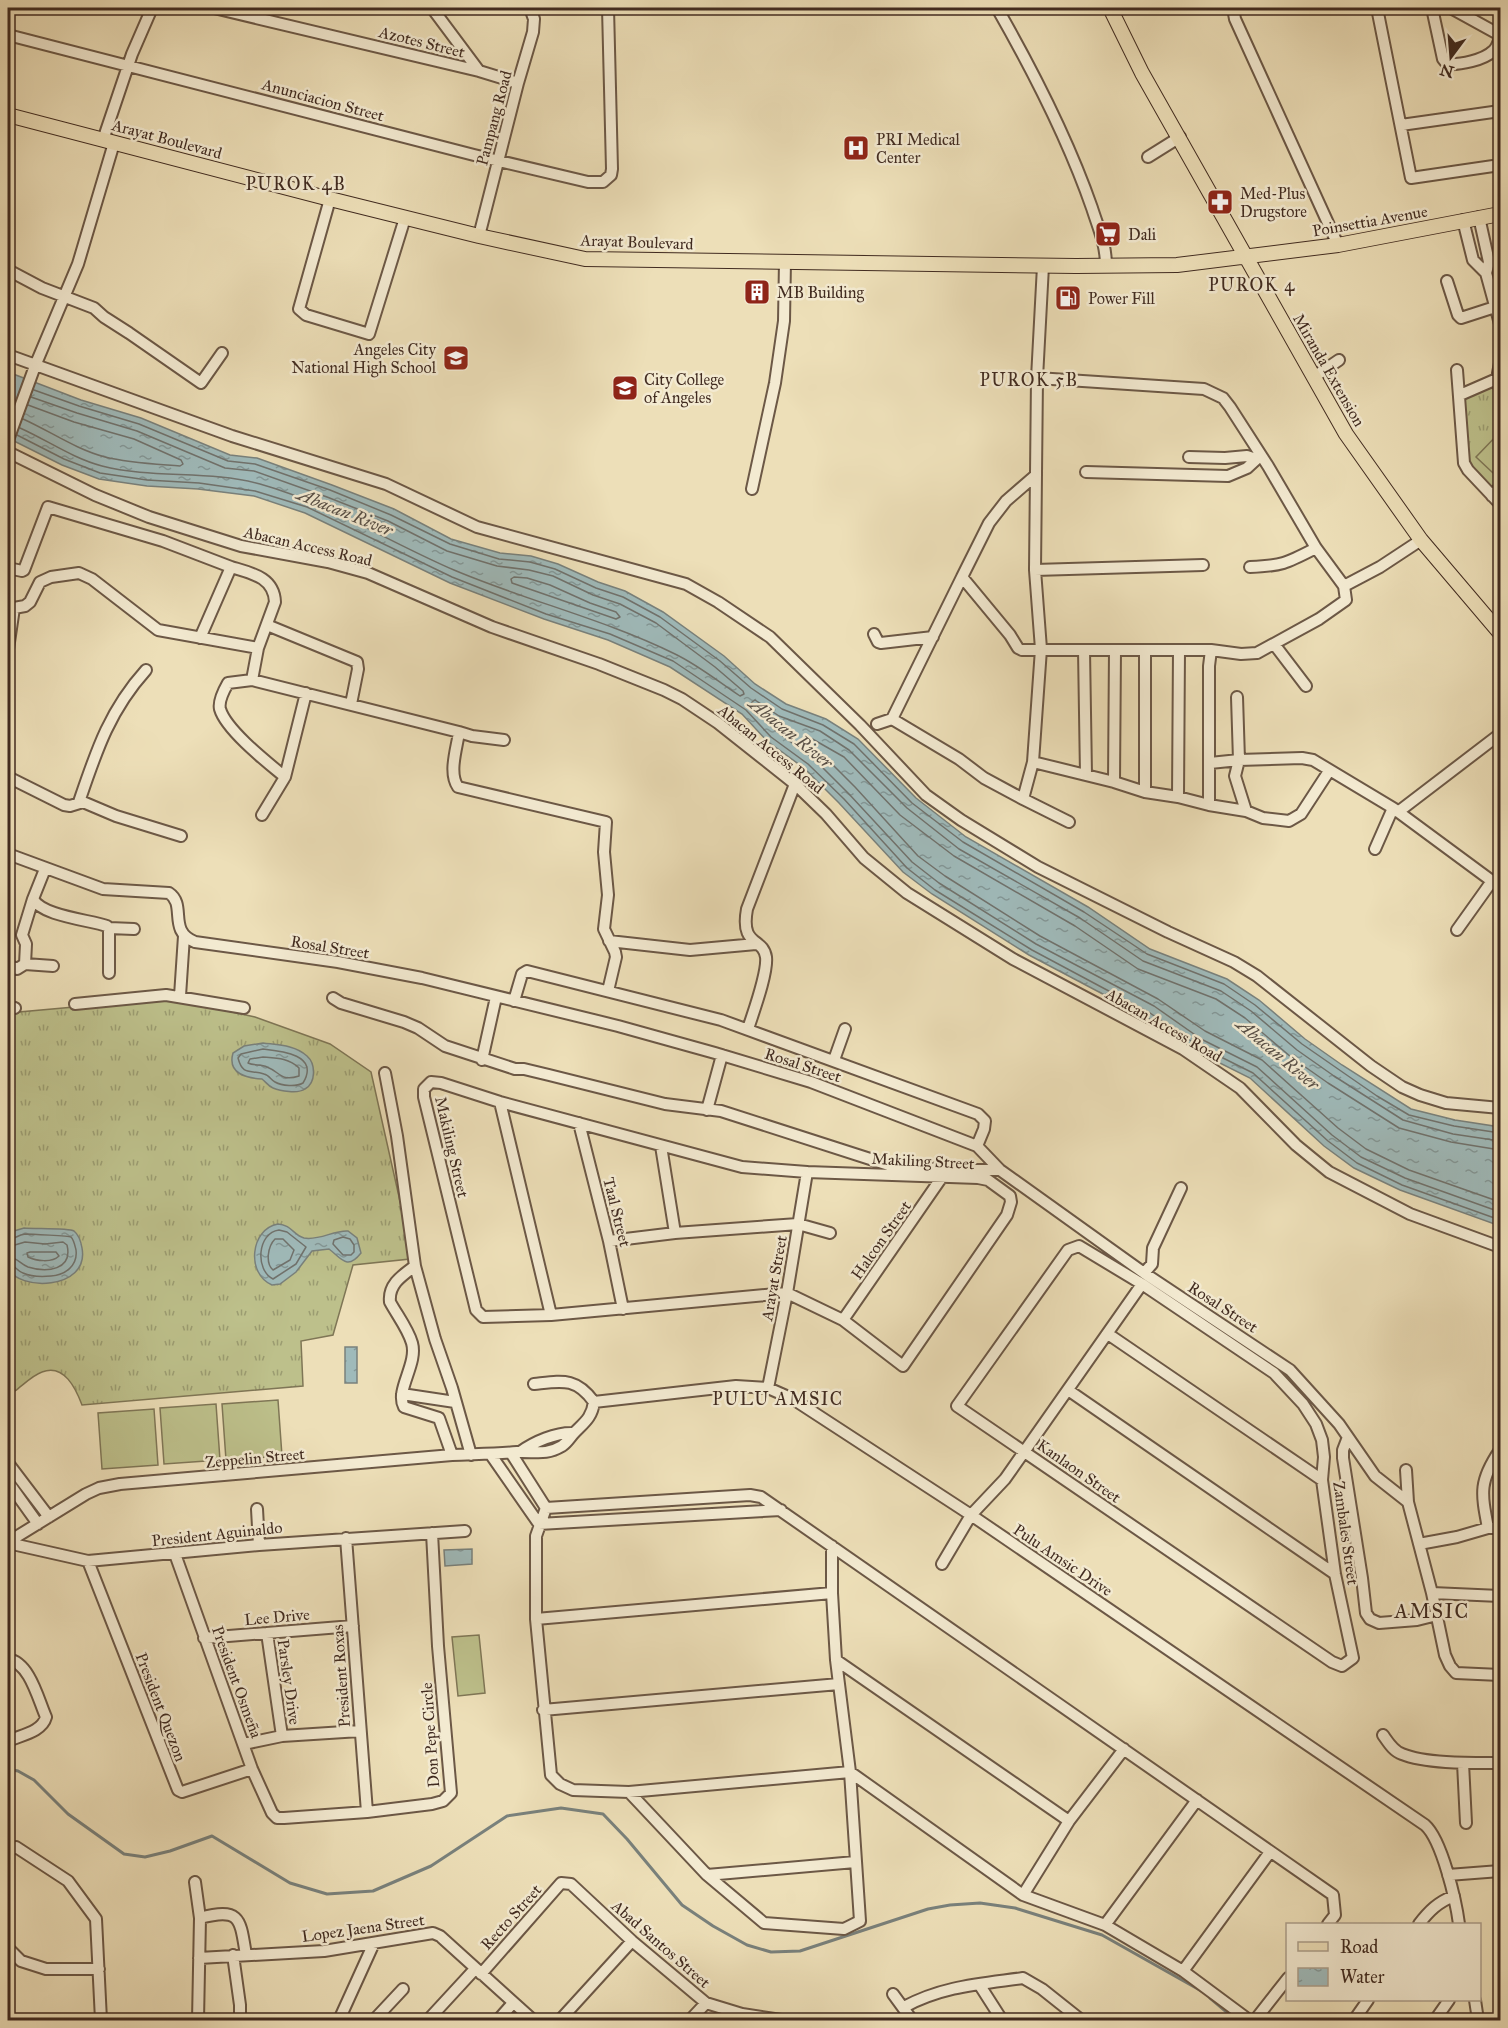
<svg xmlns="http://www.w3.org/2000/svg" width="1508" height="2028" font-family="'IM FELL Great Primer',serif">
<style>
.grass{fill:url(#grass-tufts);stroke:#7f7656;stroke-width:1.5}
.pitch{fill:#bdc08b;stroke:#7f7656;stroke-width:1.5}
.water{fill:url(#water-ripples);stroke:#79817c;stroke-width:1.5}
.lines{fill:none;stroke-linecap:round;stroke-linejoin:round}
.shore{stroke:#70726d;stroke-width:1.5}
.stream{stroke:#79817c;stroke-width:3}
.minor-casing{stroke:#6c5846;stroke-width:14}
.major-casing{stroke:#412b20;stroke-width:16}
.minor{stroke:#f3ead1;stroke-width:10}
.major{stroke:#eddfb8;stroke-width:14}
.labels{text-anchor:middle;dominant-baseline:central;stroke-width:5;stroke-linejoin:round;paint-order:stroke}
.street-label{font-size:16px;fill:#412b20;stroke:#f3ead1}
.poi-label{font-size:16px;fill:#412b20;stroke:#f3ead1;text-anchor:start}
.neighbourhood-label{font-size:18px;letter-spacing:1.5px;fill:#412b20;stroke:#f3ead1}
.water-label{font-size:18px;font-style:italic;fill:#584f46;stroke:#f3ead1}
.quarter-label{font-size:20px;letter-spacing:1.5px;fill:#412b20;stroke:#f3ead1}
</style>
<defs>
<pattern id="grass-tufts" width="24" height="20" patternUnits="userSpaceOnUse" patternTransform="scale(1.5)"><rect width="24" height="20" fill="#bdc08b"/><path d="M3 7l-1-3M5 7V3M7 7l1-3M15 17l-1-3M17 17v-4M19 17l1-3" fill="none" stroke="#9b9c71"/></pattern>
<pattern id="water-ripples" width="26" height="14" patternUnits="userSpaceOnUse" patternTransform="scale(1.5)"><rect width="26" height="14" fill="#9fbaba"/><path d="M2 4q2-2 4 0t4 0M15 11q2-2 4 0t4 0" fill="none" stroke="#839797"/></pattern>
</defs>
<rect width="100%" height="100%" fill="#eddfb8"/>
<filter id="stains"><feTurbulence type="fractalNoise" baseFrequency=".00333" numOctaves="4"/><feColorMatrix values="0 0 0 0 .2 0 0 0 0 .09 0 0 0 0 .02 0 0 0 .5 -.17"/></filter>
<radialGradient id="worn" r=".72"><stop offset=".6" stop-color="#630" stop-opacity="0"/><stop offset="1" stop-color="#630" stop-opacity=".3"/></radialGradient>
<!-- grass -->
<path class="grass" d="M1490 388 1500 390V478L1491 488 1470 468 1464 399Z
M141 1001H182L255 1017 330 1044 371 1072 404 1219 410 1259 353 1265 333 1335 301 1341 303 1386 82 1405C76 1389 64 1363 42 1372 33 1375 23 1385 15 1391L8 1379V1013Z"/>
<!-- pitch -->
<path class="pitch" d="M1500 432V465L1493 473 1476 457Z
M278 1400 282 1456 226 1460 222 1404Z
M216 1404 220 1460 164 1464 160 1408Z
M154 1409 158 1465 102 1469 98 1413Z
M479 1635 485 1693 458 1696 452 1637Z"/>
<!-- water -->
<path class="water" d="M8 372 81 400 141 418 230 455 257 458 332 485 394 509 451 539 500 553 531 556 558 564 598 582 625 591 663 612 724 656 755 684 786 704 826 719 858 739 916 798 966 837 1088 907 1150 949 1227 979 1259 1000 1305 1039 1342 1065 1411 1109 1455 1120 1500 1127V1226L1400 1190 1354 1168 1324 1146 1250 1078 1194 1050 1148 1018 1029 955 932 894 903 872 839 803 804 768 767 741 742 714 670 667 608 640 544 619 450 583 305 513 254 496 198 489 147 486 99 479 62 465 8 438Z
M263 1043C278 1045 295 1045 307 1056 316 1064 316 1083 305 1089 298 1094 280 1091 273 1088 268 1086 266 1082 262 1079 247 1078 227 1074 233 1053L244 1046Z
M278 1224C292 1225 293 1235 304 1238 319 1241 334 1230 348 1231L357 1238 361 1253C347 1271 341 1258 329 1249L312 1251 296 1272 280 1284 272 1285C246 1274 250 1229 278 1224Z
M24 1228C34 1229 69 1228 74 1231 79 1235 81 1242 82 1248 90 1291 16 1291 9 1268 6 1258 7 1246 8 1236L14 1231Z
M345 1347H357V1383H345Z
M472 1549V1564L445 1566 444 1550Z"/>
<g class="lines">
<!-- shore -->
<path class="shore" d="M34 390 79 406 139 424 228 461 255 464 330 490 391 515 450 544 499 559 530 562 555 569 596 588 623 597 660 617 720 661 751 688 782 709 823 725 854 744 912 803 963 842 1084 912 1147 954 1224 984 1255 1005 1302 1044 1377 1096 1409 1115 1454 1126 1500 1133
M23 419C50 431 75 449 105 457 129 463 155 464 180 466L183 464 181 460 134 439 74 422 28 405
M20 428C47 440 72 458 102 466 152 479 210 470 260 484 328 503 389 542 454 570 527 601 604 619 675 654 698 665 719 682 740 696L744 694 743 691 715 667 656 623 620 604 593 595 553 576 529 570 497 566 447 551 388 521 327 497 254 471 225 468 137 431 77 413 31 397
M17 435 64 459 100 473 147 480 199 483 255 491 307 507 452 577 546 614 610 634 673 661 746 710 771 737 808 764 844 799 907 868 935 890 1032 950 1150 1013 1197 1045 1253 1073 1328 1141 1357 1163 1402 1185 1500 1220
M514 577 527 578 550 585 590 603 616 612 620 617 616 619 512 583 511 579Z
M263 1049C282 1051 320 1055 303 1083 296 1087 282 1086 275 1082 271 1080 269 1075 264 1074 251 1069 243 1077 238 1058L241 1054Z
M263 1057C276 1058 289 1058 299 1068V1076C281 1082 280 1072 267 1067 261 1064 254 1066 248 1063L250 1059Z
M1500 1141 1453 1134 1403 1120 1334 1076 1297 1050 1251 1011 1221 991 1143 961 1080 918 959 849 907 808 849 750 820 731 779 716 755 700 752 702V705L776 731 813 758 849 794 912 862 939 883 1036 944 1154 1006 1201 1039 1257 1067 1332 1135 1361 1157 1405 1178 1500 1212
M1500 1150 1451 1142 1399 1128 1328 1083 1291 1057 1245 1018 1216 999 1138 969 1075 926 954 856 900 815 844 757 809 737 806 738V742L819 751 855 787 918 856 945 876 1040 936 1158 999 1205 1031 1262 1060 1338 1128 1366 1149 1409 1170 1500 1202
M279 1230 287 1232 306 1247 296 1264 273 1279C255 1270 257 1233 279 1230Z
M343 1237 350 1239 354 1245V1252L351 1255H343L333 1244 334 1240Z
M275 1239H283L294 1250 290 1260 273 1270C265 1263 268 1246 275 1239Z
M8 1240C14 1239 18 1235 25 1234 30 1234 69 1236 71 1237 74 1240 75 1246 76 1250 78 1266 65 1275 51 1276 41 1277 32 1277 23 1273 17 1271 15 1265 8 1264
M8 1247 25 1242 45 1244 63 1242 67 1245C73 1270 47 1273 28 1267 20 1264 17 1257 8 1257
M30 1252H56L59 1256C52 1263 36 1261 28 1257L27 1253Z"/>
<!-- stream -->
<path class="stream" d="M8 1769 18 1771 34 1780 68 1814 124 1854 145 1857 170 1851 212 1836 290 1883 327 1894 373 1891 431 1866 507 1816 561 1808 603 1814 627 1839 682 1905 713 1926 747 1945 771 1952 800 1951 928 1909 950 1905 980 1903 1015 1908 1102 1935 1205 1993
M1210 1998 1236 2020"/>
<defs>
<path id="minor" d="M214 8 479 71 518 83
M432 8 479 71
M997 8C1033 71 1068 139 1092 208 1099 230 1106 244 1106 266
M1233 8 1235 19 1338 245
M1377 8 1411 178 1500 165
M1432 8 1443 59 1447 64C1460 65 1484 60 1493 51 1497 48 1498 43 1500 38
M1451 8 1500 35
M8 35 474 155 588 182H603L611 175 612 169 608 8
M1401 125 1500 111
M103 140 132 54 152 8
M1148 157 1180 137
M330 199 299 309 306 315 369 334 405 218
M1479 217 1489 262 1486 273 1500 324
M1463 220 1473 260 1486 273
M479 236 518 83 533 32 534 19 530 8
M1043 266 1037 378 1035 570 1041 649 1033 762 1023 799 1069 822
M8 270 42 288 94 308 104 317 129 333 201 383 222 353
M1447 281 1458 315 1461 318 1495 307
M8 355 232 436 386 484 477 527 686 584 718 602 770 637 860 725 926 795 961 820 1038 867 1168 932 1234 962 1257 976 1371 1066 1402 1087 1420 1095 1446 1103 1500 1108
M1500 363 1498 373 1500 381
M1457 370 1464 463 1468 470 1500 504
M1314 377 1339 360
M1460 395 1499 378
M8 440 35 366 78 264 114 143
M8 452 95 495 149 517 241 546 328 562 368 573 492 627 599 664 664 690 682 699 718 723 795 784 826 814 864 858 907 893 1013 959 1183 1049 1240 1088 1296 1145 1329 1172 1410 1214 1500 1247
M1189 457 1225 458 1247 456 1256 459
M1086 472 1228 476 1247 468 1260 456
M1036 475 1006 501 989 523 962 577 1010 635 1018 648 1022 650H1211L1241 654 1257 653 1319 619 1346 600 1344 586 1316 548 1268 466 1230 407 1223 398 1204 389 1037 378
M752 489 775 383 784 321 785 261
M1492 496 1500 487
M231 567C251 573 274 577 275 602L258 648 252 680
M1250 567C1282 566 1287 563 1316 548
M8 568 22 571 24 570 48 507 163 541 231 567 200 638
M1035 570 1203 565
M1344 586 1380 567 1421 540
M14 608 25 606 30 602 40 582 51 577 79 573 92 579 158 630 258 648
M267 625 357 662 358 669 351 704
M874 634 878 642 881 643 933 637
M1274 644 1306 686
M8 649 14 608 8 607
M1084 650 1086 775
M1145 651V792
M1237 697 1239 760 1302 758 1313 760 1393 808 1500 887
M892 719 962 577
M877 724 892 719 959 759 984 778 1023 799
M504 740 472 736 459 732C457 748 448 773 458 787L606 822 604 852 608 895 604 929 615 952 616 957 608 991
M1033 762 1114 782 1145 792 1178 797 1209 805V666L1211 650
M1210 763 1239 760 1235 776 1246 811
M8 777 64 805 70 806 83 802 116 816 181 836
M285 777 306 693
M1114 782 1115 650
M1178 797 1179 650
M79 802C96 752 109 711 146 670
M1209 805 1246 811 1263 818 1289 821 1301 814 1329 771
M1398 812 1500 734
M262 815 285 777C268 763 226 730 220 709 218 701 224 690 228 683L252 680 459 732
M1375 849 1393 808
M8 854 103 889 169 893C187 905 167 931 195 942L338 962 422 978 618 1026 715 1053 811 1082 977 1146 1000 1170 1144 1273 1290 1370 1339 1424 1375 1476 1408 1502 1432 1593 1445 1655 1450 1666 1456 1673 1500 1675
M45 869 33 899C42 916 90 920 107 926L109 930V973
M109 928 134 929
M1457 930 1492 881
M609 941 690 950 756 944
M25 964 26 944 22 935 33 899
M8 965 17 969 25 964 53 966
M180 996 184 936
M333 998 341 1003 404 1022 418 1028 445 1046 515 1069H524L549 1075 665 1104 721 1111 895 1167 966 1170H1000
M514 1001 522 974 527 971 721 1020 978 1114 985 1121 984 1129 977 1146
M75 1004 166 995 244 1008
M8 1006 15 1008
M748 1029C753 1013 768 973 766 957 763 937 740 947 747 909L795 784
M482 1060 496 997
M834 1060 845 1029
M385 1073 397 1136 415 1266 435 1339 452 1388 471 1455
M431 1082 441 1083 500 1102 742 1167 807 1172 978 1178 988 1180 1010 1196 1011 1202 1007 1215 903 1366 843 1320 787 1293 551 1315 483 1317 476 1310 424 1097V1089Z
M500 1102 551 1315
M707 1110 722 1055
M579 1123 609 1241 623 1309
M661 1146 675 1233
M609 1241 675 1233 798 1224 830 1233
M1079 1246 1142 1284 1274 1373 1303 1404 1316 1424 1322 1440 1324 1457 1322 1480 1335 1574 1353 1658 1342 1666 1332 1662 957 1406 1068 1250Z
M415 1266C403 1275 388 1284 390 1302 397 1315 408 1329 412 1343 418 1364 395 1390 404 1407L439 1418 452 1455
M1144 1273 1152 1264 1153 1248 1181 1188
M843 1320 942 1177
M1108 1334 1322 1480
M534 1384C562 1381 576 1377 594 1402
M768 1388 787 1293 807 1172
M1068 1390 1335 1574
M402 1394 455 1402
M1348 1437 1343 1450V1458L1362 1578 1366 1613 1370 1619 1379 1623 1417 1620 1437 1615
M520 1452C534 1442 556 1432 574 1433
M511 1453 546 1508 750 1495 761 1497 1333 1895 1335 1915 1328 1924
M491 1455 539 1524 781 1510
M8 1463 49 1517
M1406 1470 1408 1502
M8 1482 38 1524
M546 1508 536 1536V1619L551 1775 560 1784 573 1790 629 1792 850 1772 1023 1895 1105 1925 1183 1971 1249 2020
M257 1509 259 1545
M1488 1528C1481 1492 1479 1481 1500 1450
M346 1538 367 1812
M8 1542 86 1494 99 1488 120 1484 452 1455C474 1454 495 1454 517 1452 535 1451 545 1456 562 1446 568 1442 570 1437 575 1432 585 1422 592 1417 594 1402L736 1386 768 1388 793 1399 971 1515 1425 1825C1442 1840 1456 1901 1459 1924
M8 1543 88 1561 259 1545 465 1531
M1419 1544 1457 1537 1488 1528H1500
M175 1554 252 1769 272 1813 277 1818H284L367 1812 432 1804 443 1801 451 1793 438 1646 432 1533
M88 1561 178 1790 182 1792 252 1769
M942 1564 971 1515 1005 1479 1142 1284
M1432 1593 1500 1596
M536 1619 832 1593
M267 1633 282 1736
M204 1638 353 1626
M8 1659C30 1663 38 1699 46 1717 42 1732 21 1735 8 1741
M836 1660 1069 1821
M543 1710 839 1684
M1383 1735C1388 1742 1393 1751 1402 1754 1426 1764 1474 1763 1500 1763
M244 1744 282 1736 360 1731
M1463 1763 1466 1823
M629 1792 707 1875 764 1923 844 1929 860 1921 850 1772 836 1660 832 1593V1546
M8 1850 16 1847 68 1881 96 1919 101 2020
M707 1875 855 1862
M1448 1875 1500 1871
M195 1882 200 1918 198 2020
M1023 1895 1069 1821 1124 1749
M200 1918C241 1907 240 1919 246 1955
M1419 1924C1429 1911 1438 1902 1454 1896
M1105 1925 1197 1800
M8 1948 21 1961 46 1969H99
M233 1955 240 2005V2020
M199 1958 324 1951 433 1933 440 1936 533 2020
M1183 1971 1270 1852
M481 1974 561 1883 571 1884 632 1941 706 2003 742 2014 781 2020
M979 1984 1002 2020
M893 1994 912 2020
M1475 2000 1478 2020
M904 2007C943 1986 980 1984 1023 1978L1042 1989 1081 2020
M339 2020 374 1943
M374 2020 403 1989
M428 2020 475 1969
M498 2020 513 2003
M560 2020 632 1941
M690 2020 706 2003
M1255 2020 1288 1978
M1354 2020 1368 2000
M1435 2020 1449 2000"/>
<path id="major" d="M1110 8 1142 73 1346 434 1421 540 1500 633
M8 115 330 199 479 236 585 259 1076 266 1177 265 1338 245 1500 214"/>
</defs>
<!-- minor casing -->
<use href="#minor" class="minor-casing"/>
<!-- major casing -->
<use href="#major" class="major-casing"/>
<!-- minor -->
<use href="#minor" class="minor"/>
<!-- major -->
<use href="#major" class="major"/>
</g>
<!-- icons -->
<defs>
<symbol id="hospital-square" viewBox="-11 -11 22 22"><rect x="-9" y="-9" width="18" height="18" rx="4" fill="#8f2418" stroke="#f3ead1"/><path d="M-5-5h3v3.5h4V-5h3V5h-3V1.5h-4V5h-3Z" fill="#fff"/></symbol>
<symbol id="pharmacy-square" viewBox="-11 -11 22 22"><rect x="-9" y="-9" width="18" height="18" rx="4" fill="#8f2418" stroke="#f3ead1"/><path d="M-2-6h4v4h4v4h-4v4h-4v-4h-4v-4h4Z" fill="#fff"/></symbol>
<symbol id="supermarket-square" viewBox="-11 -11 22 22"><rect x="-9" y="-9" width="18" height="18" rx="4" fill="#8f2418" stroke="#f3ead1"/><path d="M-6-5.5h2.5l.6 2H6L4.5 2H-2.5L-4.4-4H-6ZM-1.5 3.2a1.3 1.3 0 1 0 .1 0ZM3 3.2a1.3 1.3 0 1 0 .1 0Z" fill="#fff"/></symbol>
<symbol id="building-square" viewBox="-11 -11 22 22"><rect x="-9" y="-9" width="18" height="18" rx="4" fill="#8f2418" stroke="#f3ead1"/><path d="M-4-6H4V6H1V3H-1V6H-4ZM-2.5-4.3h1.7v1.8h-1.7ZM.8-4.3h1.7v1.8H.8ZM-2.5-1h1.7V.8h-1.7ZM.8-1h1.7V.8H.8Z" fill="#fff"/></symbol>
<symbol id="fuel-square" viewBox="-11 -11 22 22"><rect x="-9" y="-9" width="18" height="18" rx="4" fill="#8f2418" stroke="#f3ead1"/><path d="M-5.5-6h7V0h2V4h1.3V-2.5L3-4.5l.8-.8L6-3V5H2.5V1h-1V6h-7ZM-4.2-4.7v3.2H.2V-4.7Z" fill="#fff"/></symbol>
<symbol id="school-square" viewBox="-11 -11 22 22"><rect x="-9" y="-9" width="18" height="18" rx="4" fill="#8f2418" stroke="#f3ead1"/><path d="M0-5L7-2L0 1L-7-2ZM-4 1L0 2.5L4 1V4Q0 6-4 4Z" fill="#fff"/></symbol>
<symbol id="university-square" viewBox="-11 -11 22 22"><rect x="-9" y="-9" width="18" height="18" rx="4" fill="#8f2418" stroke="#f3ead1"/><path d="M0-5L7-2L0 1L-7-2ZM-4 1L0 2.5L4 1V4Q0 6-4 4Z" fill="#fff"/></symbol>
</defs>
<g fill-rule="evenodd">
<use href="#hospital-square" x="841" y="133" width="30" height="30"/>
<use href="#pharmacy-square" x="1205" y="187" width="30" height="30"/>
<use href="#supermarket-square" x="1093" y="219" width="30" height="30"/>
<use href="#building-square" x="742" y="277" width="30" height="30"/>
<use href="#fuel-square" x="1053" y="283" width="30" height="30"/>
<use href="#school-square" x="441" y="343" width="30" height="30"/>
<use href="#university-square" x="610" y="373" width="30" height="30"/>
</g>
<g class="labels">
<!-- street labels -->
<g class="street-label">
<text transform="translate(422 42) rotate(14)">Azotes Street</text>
<text transform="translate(323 100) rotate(15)">Anunciacion Street</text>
<text transform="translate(494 118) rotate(-75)">Pampang Road</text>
<text transform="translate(167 139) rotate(15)">Arayat Boulevard</text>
<text transform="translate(1370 221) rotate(-10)">Poinsettia Avenue</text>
<text transform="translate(637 242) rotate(2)">Arayat Boulevard</text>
<text transform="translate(1329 370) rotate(60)">Miranda Extension</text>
<text transform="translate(308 546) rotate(13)">Abacan Access Road</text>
<text transform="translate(771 749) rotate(39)">Abacan Access Road</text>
<text transform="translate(330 947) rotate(9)">Rosal Street</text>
<text transform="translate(1164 1025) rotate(30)">Abacan Access Road</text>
<text transform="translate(803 1065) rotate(18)">Rosal Street</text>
<text transform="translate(452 1147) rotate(77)">Makiling Street</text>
<text transform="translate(923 1161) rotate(3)">Makiling Street</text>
<text transform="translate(617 1212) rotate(76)">Taal Street</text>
<text transform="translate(881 1240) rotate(-55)">Halcon Street</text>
<text transform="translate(774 1278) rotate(-80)">Arayat Street</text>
<text transform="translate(1223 1307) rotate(33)">Rosal Street</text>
<text transform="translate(255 1458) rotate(-5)">Zeppelin Street</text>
<text transform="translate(1079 1471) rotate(35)">Kanlaon Street</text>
<text transform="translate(1346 1533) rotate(82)">Zambales Street</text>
<text transform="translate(217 1534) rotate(-6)">President Aguinaldo</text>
<text transform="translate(1063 1560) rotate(34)">Pulu Amsic Drive</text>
<text transform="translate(277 1617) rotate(-5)">Lee Drive</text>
<text transform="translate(341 1676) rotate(-94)">President Roxas</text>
<text transform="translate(237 1682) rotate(70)">President Osmeña</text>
<text transform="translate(289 1682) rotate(82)">Parsley Drive</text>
<text transform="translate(161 1707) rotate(69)">President Quezon</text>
<text transform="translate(430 1735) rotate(-94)">Don Pepe Circle</text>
<text transform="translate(511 1917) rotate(-48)">Recto Street</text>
<text transform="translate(363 1928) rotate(-8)">Lopez Jaena Street</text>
<text transform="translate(661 1944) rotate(41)">Abad Santos Street</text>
</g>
<!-- poi labels -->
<g class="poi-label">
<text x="876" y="139">PRI Medical<tspan x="876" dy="18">Center</tspan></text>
<text x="1240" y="193">Med-Plus<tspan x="1240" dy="18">Drugstore</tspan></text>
<text x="1128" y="234">Dali</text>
<text x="777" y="292">MB Building</text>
<text x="1088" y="298">Power Fill</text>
<text x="436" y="349" text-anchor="end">Angeles City<tspan x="436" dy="18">National High School</tspan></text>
<text x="644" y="379">City College<tspan x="644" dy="18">of Angeles</tspan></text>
</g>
<!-- neighbourhood labels -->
<g class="neighbourhood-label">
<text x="296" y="184">PUROK 4B</text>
<text x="1252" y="285">PUROK 4</text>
<text x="1029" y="380">PUROK 5B</text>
<text x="778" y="1399">PULU AMSIC</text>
</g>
<!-- water labels -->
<g class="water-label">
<text transform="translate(345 512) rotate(22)">Abacan River</text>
<text transform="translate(791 733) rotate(39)">Abacan River</text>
<text transform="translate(1278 1054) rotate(40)">Abacan River</text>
</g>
<!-- quarter labels -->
<g class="quarter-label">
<text x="1432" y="1611">AMSIC</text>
</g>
</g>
<!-- margin -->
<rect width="1508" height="2028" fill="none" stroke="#eddfb8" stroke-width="30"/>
<rect x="9" y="9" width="1490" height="2010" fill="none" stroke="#412b20" stroke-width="3"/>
<rect x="15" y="15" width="1478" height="1998" fill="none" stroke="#412b20" stroke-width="1.5"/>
<!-- legend -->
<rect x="1286" y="1923" width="195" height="78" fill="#f3ead1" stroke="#ac9e8a" stroke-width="1.5"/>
<rect x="1298" y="1942" width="30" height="9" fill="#eddfb8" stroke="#ac9e8a" stroke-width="1.5"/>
<text x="1340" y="1953" font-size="18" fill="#412b20">Road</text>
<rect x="1298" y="1968" width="30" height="18" fill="url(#water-ripples)" stroke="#ac9e8a" stroke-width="1.5"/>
<text x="1340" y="1983" font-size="18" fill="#412b20">Water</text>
<!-- north arrow -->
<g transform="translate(1451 57) rotate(196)" stroke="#f3ead1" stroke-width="4.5" paint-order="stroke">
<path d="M0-4.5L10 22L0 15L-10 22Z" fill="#412b20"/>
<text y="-9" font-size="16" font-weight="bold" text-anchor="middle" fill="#412b20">N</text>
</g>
<rect width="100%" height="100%" filter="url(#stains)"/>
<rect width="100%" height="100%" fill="url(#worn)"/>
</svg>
